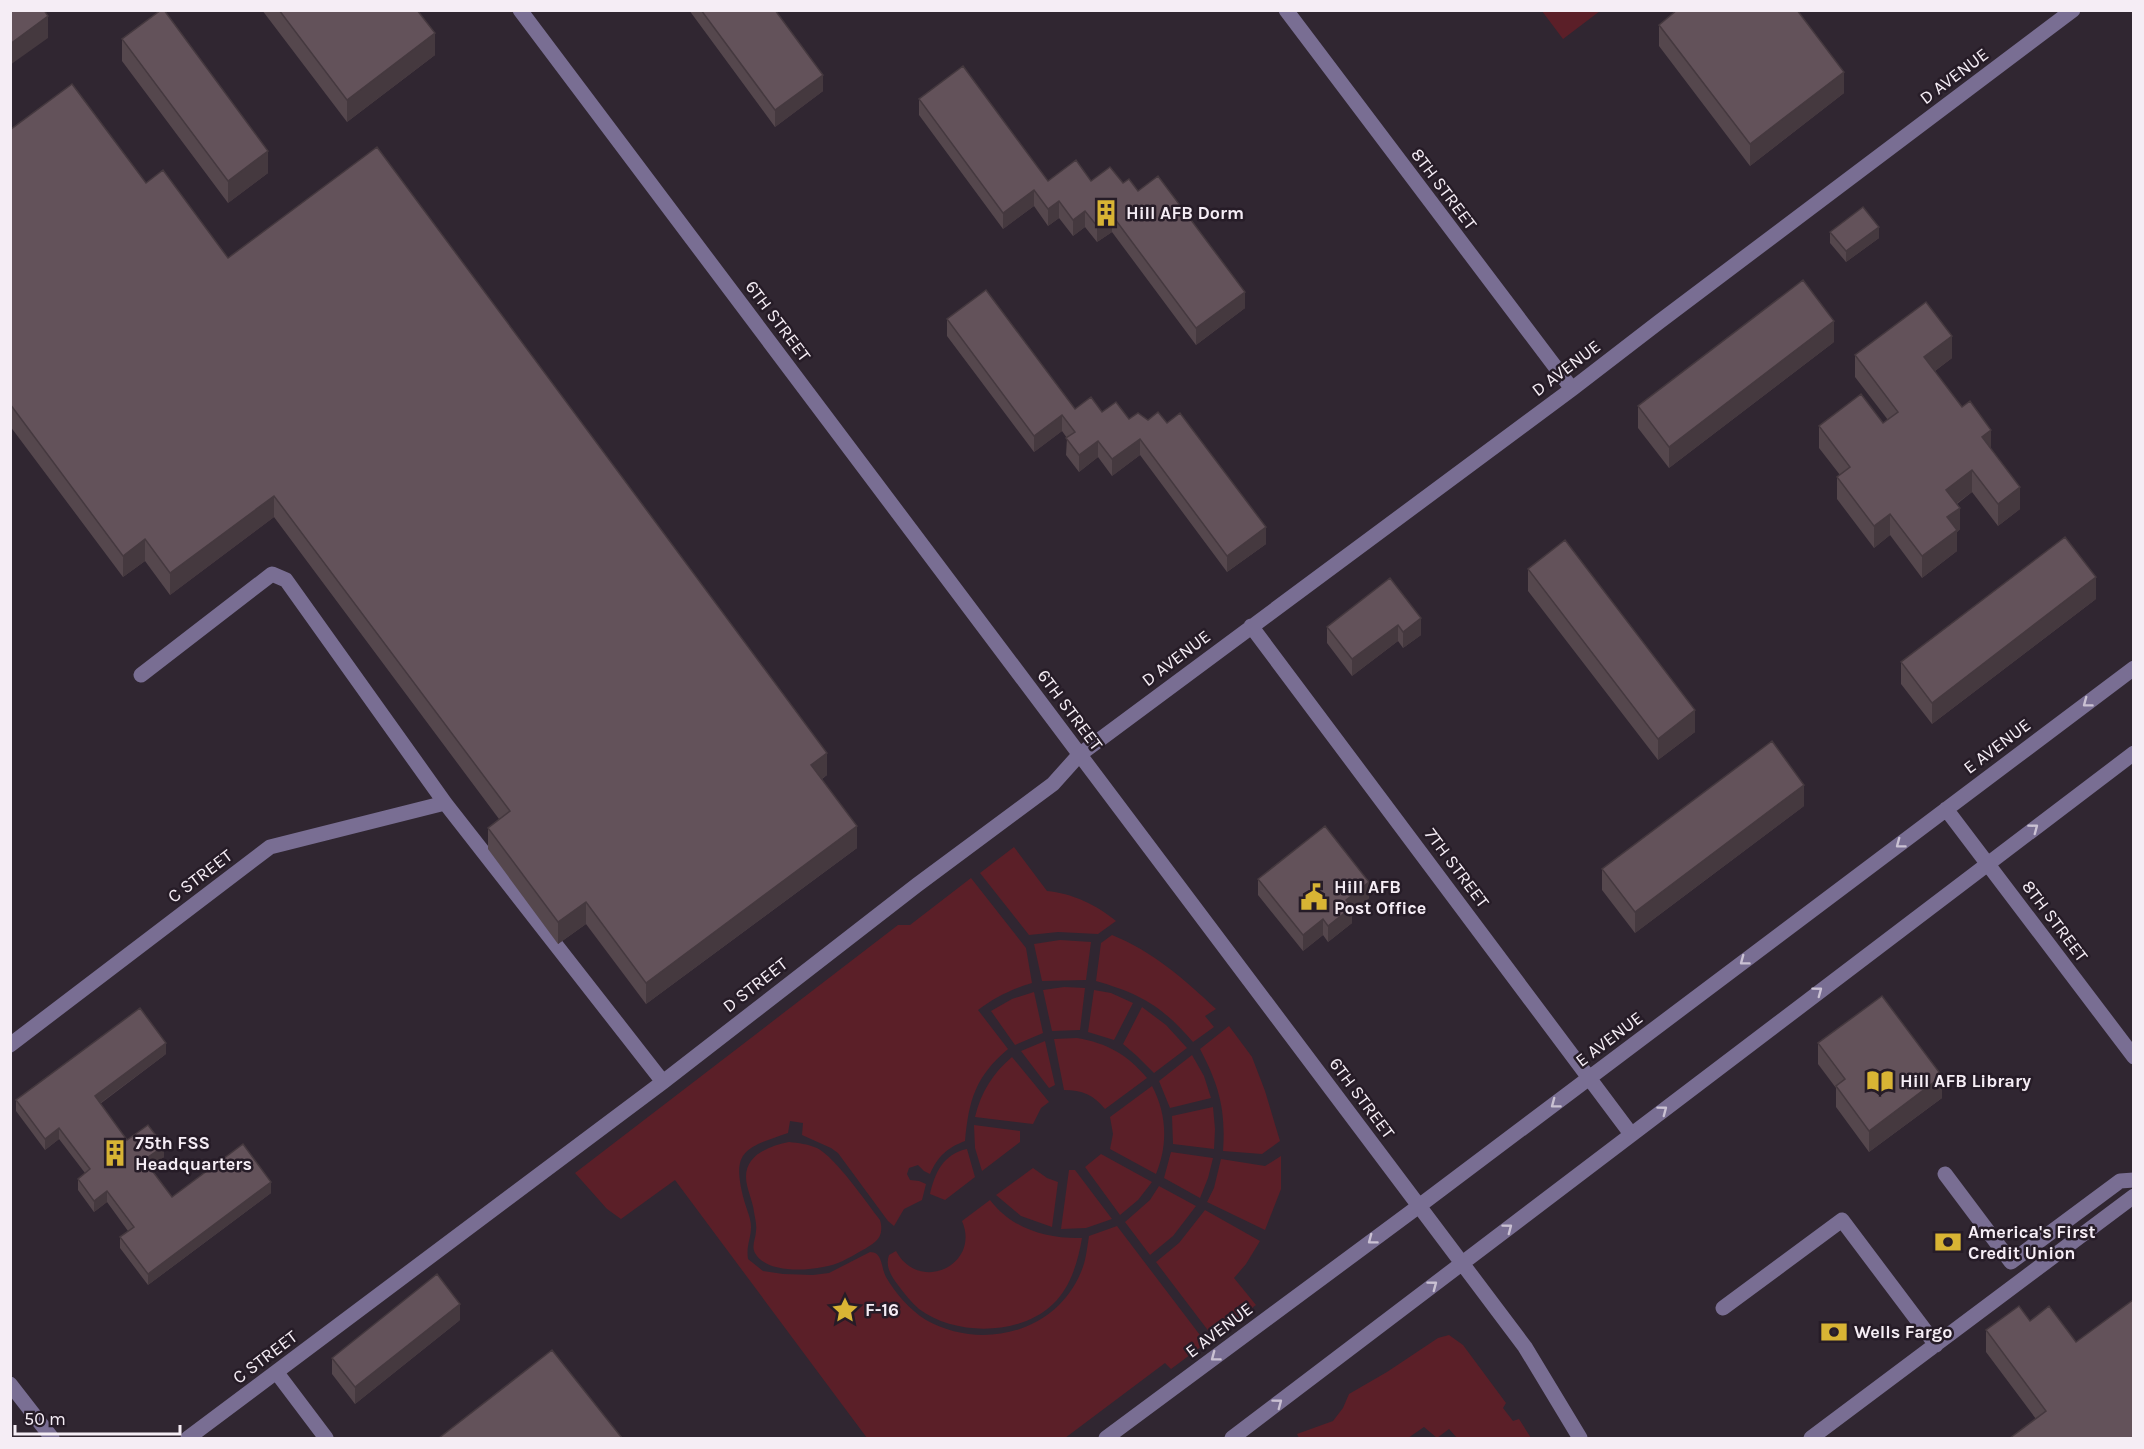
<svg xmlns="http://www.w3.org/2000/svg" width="2144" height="1449" font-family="Karla,sans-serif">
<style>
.green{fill:#5b1f28}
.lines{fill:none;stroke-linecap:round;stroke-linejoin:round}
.minor{stroke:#796e93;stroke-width:15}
.wall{fill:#55474d}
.shaded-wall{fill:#45393f}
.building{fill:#63525a;stroke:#45393f;stroke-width:1.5}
.oneway{stroke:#cac1d3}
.labels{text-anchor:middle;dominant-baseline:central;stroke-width:5;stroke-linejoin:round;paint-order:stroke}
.street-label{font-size:18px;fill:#f5edf5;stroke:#261c27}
.poi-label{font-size:18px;font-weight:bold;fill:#f5edf5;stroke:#261c27;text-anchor:start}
</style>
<rect width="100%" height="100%" fill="#302631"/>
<!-- green -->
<path class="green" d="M1542 11H1600L1563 39Z
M1014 847 1047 891C1071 893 1097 905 1116 921L1098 934 1058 932 1029 935 980 873Z
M971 878 1026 948 1032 983C1012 989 995 997 978 1010L1008 1049C975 1077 969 1100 965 1141 947 1148 938 1156 930 1174L924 1171 918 1165 909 1168 907 1174 910 1180 919 1181 926 1184 922 1200 904 1209 894 1226 888 1221 838 1153 831 1148 802 1135 803 1123 790 1121 788 1133C744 1148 731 1151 744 1200 746 1208 751 1218 751 1227 751 1239 746 1245 748 1259L763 1271 783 1274 813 1275 829 1273 870 1252C883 1252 881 1268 886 1277 895 1293 910 1310 926 1320 981 1351 1056 1333 1081 1272 1086 1261 1087 1248 1089 1236L1117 1226 1206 1343 1171 1369 1165 1363 1065 1438H867L675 1180 621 1219 607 1209 575 1173 898 925H910Z
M1112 935C1152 951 1184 979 1216 1009L1205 1016 1214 1027 1193 1042C1162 1006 1141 994 1096 981L1101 943Z
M1060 940 1091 942 1086 980 1042 981 1034 944Z
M1064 987 1085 988 1080 1030 1052 1031 1043 990Z
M1094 990 1111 993 1133 1003 1114 1040 1088 1032Z
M1034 992 1043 1033 1015 1045 991 1011 1012 999Z
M1142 1007 1166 1025 1187 1048 1154 1073 1137 1056 1123 1044Z
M1229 1026 1252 1057 1265 1091 1280 1141 1262 1154 1223 1151C1226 1110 1219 1085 1200 1049Z
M1077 1038C1107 1043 1128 1055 1147 1078L1105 1109C1094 1095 1082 1090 1064 1090L1054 1039Z
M1045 1041 1055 1085 1049 1088 1021 1051Z
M1192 1055 1204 1076 1211 1098 1170 1108 1159 1081Z
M1012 1057 1049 1102 1041 1108 1033 1124 975 1117C981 1092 993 1073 1012 1057Z
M1152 1086C1167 1114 1168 1145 1156 1174L1110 1149 1113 1134 1110 1117Z
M1213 1107 1215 1129 1214 1149 1173 1144 1172 1116Z
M974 1125 1020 1131V1142L982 1171 975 1148Z
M789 1142C799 1143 807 1144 817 1148 836 1158 866 1202 880 1220 885 1238 875 1243 861 1251 849 1258 837 1265 823 1267 804 1271 766 1273 755 1253 751 1246 756 1238 756 1231 757 1225 755 1218 754 1212 753 1201 746 1188 746 1177 746 1154 770 1146 789 1142Z
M967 1149 975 1177 945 1200 930 1194C935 1173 943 1154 967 1149Z
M1171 1152 1213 1158 1208 1178 1200 1198 1164 1178Z
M1101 1154 1152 1182 1138 1200 1120 1215 1085 1167Z
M1281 1156V1189L1265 1230 1207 1202 1214 1188 1221 1159 1265 1166Z
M1033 1168 1047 1178 1058 1182 1052 1227 1021 1216 996 1195Z
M1069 1170H1075L1112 1219 1086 1228 1061 1229Z
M1159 1186 1196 1206 1173 1236 1150 1255 1125 1222 1150 1200Z
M990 1200C1012 1229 1047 1239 1082 1238 1078 1261 1071 1287 1053 1304 1020 1336 955 1336 919 1309 911 1302 904 1293 898 1285 891 1276 885 1266 889 1255L896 1251C919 1294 981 1265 962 1221Z
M1205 1210 1260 1241 1246 1264 1234 1278 1256 1305 1213 1337 1156 1262 1179 1243Z
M1449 1335 1463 1345 1506 1403 1503 1408 1513 1421 1519 1419 1531 1438H1457L1449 1429 1437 1438 1424 1427 1408 1438H1299L1297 1434 1333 1421 1343 1408 1349 1394 1387 1372 1438 1338Z"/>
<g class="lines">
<!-- minor -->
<path class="minor" d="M520 10 1525 1347 1580 1438
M1286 10 1572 389
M1251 626 1631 1134
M141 675 272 574 286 580 445 803 663 1082
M1946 809 2134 1057
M10 1045 270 847 445 803
M1945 1174 2011 1262 2120 1181 2134 1180
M1723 1308 1842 1220 1936 1345
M277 1373 326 1438
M10 1384 52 1438
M188 1438 663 1082 917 885 1053 784 1079 755 1572 389 1659 322 2073 10
M1106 1438 1419 1206 2134 668
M1232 1438 2134 753
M1811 1438 2134 1196"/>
</g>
<!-- wall -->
<path class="wall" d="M262 10H417L435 55 347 122Z
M689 10H775L823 91 775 127Z
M1659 25 1844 93 1750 166 1659 46Z
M122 39 268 173 228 203 122 61Z
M919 99 1048 181H1091L1123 183 1138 191 1245 308 1196 345 1112 232 1097 242 1085 227 1073 236 1059 218 1048 226 1034 206 1003 229 919 115Z
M10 130 146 183 228 258 827 775 822 779 857 848 646 1004 586 924 558 944 488 849V828L499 819 274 517 170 595 145 561 123 577 10 426Z
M1830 232 1879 238 1846 262 1830 243Z
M947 319 1075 409 1102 412 1129 419 1148 420 1167 423 1266 544 1227 572 1140 455 1112 476 1098 457 1079 472 1066 455 1067 438 1062 431 1034 452 947 336Z
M1834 342 1669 468 1638 428V406Z
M1855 355 1952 358 1935 371 1991 449 2020 509 1998 526 1972 492 1957 504 1960 529 1957 532V551L1922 578 1890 535 1874 548 1837 499V477L1840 475 1819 448V426L1883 423 1888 420 1855 377Z
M1528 569 1695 732 1658 760 1528 591Z
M1390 578 1421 635 1403 648 1398 641 1352 676 1327 643V627Z
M2096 599 1932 724 1901 684V662Z
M1804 806 1635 933 1602 890V869Z
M1258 879 1369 898 1352 912V923L1328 942 1323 935 1303 951 1258 895Z
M1818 1043 1942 1098 1869 1152 1836 1107V1088L1818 1064Z
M166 1054 100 1104 127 1140 164 1157 150 1167 172 1197 271 1193 148 1285 120 1248V1237L128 1231 107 1202 94 1212 78 1190V1179L85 1173 59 1139 45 1150 16 1111V1100Z
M460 1320 355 1404 332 1374V1358Z
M2030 1321 2076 1342 2133 1438 2036 1419 1986 1352V1330Z"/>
<!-- shaded-wall -->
<path class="shaded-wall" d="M48 16V38L10 65V44Z
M435 33V55L347 122V100Z
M1844 72V93L1750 166V144Z
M823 75V91L775 127V110Z
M268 151V173L228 203V181Z
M1034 190V206L1003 229V213Z
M1059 201V218L1048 226V209Z
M1085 211V227L1073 236V220Z
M1112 215V232L1097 242V226Z
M1879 227V238L1846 262V251Z
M1245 292V308L1196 345V328Z
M1834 321V342L1669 468V447Z
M1952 336V358L1924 379V357Z
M1062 415V431L1034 452V436Z
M1991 430V451L1982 437Z
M1140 439V455L1112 476V459Z
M1098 441V457L1079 472V455Z
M1972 470V492L1946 511V490Z
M2020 487V509L1998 526V504Z
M274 496V517L170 595V573Z
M1960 508V529L1957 532V551L1922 578V556L1947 517Z
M1890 514V535L1874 548V526Z
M1266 527V544L1227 572V556Z
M145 539V561L123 577V556Z
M2096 577V599L1932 724V703Z
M1421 618V635L1403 648V632Z
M1398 625V641L1352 676V659Z
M1695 710V732L1658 760V739Z
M827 753V775L811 786V765Z
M1804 785V806L1635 933V912Z
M857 826V848L646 1004V983Z
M1369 882V898L1352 912V923L1328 942V926L1346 900Z
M586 902V924L558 944V922Z
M1323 919V935L1303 951V935Z
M166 1043V1054L95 1107V1096Z
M1942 1076V1098L1869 1152V1131Z
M59 1128V1139L45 1150V1139Z
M164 1146V1157L144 1171V1160Z
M271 1182V1193L148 1285V1274Z
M107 1191V1202L94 1212V1201Z
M460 1304V1320L355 1404V1387Z"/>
<!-- building -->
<path class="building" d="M10 10H44L48 16 10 44Z
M161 10H164L268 151 228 181 122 39Z
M279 10H417L435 33 347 100Z
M701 10H775L823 75 775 110Z
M1677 10H1797L1844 72 1750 144 1659 25Z
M963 66 1048 181 1076 160 1091 181 1110 167 1123 183 1129 179 1138 191 1158 176 1245 292 1196 328 1112 215 1097 226 1085 211 1073 220 1059 201 1048 209 1034 190 1003 213 919 99Z
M72 84 146 183 163 170 228 258 377 147 827 753 811 765 857 826 646 983 586 902 558 922 488 828 510 811 274 496 170 573 145 539 123 556 10 404V130Z
M1863 207 1879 227 1846 251 1830 232Z
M1803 280 1834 321 1669 447 1638 406Z
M986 290 1075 409 1091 397 1102 412 1116 402 1129 419 1138 413 1148 420 1158 412 1167 423 1180 413 1266 527 1227 556 1140 439 1112 459 1098 441 1079 455 1066 438 1075 432 1062 415 1034 436 947 319Z
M1926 302 1952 336 1924 357 1962 407 1970 401 1991 430 1982 437 2020 487 1998 504 1972 470 1946 490 1960 508 1947 517 1957 530 1922 556 1890 514 1874 526 1837 477 1850 467 1819 426 1861 394 1883 423 1898 412 1855 355Z
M2065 537 2096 577 1932 703 1901 662Z
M1565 540 1695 710 1658 739 1528 569Z
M1390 578 1421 618 1403 632 1398 625 1352 659 1327 627Z
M1772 741 1804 785 1635 912 1602 869Z
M1325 826 1369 882 1346 900 1352 907 1328 926 1323 919 1303 935 1258 879Z
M1882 996 1942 1076 1869 1131 1836 1086 1845 1079 1818 1043Z
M140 1008 166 1043 95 1096 127 1140 148 1125 164 1146 144 1160 172 1197 243 1144 271 1182 148 1274 120 1237 134 1227 107 1191 94 1201 78 1179 90 1169 59 1128 45 1139 16 1100Z
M437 1274 460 1304 355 1387 332 1358Z
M2133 1300V1438H2010L2046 1411 1986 1330 2019 1306 2030 1321 2049 1306 2076 1342Z
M552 1350 622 1438H439Z"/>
<!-- one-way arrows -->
<defs><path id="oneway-chevron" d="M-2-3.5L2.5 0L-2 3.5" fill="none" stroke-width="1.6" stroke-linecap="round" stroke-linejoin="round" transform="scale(1.5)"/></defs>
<g class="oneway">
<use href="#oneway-chevron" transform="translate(2087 703) rotate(143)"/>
<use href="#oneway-chevron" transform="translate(2034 828) rotate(-37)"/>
<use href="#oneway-chevron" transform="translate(1900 844) rotate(143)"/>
<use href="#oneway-chevron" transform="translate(1744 961) rotate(143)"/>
<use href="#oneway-chevron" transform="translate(1818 991) rotate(-37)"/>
<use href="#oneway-chevron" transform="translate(1555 1104) rotate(143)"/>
<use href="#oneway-chevron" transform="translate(1663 1110) rotate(-37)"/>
<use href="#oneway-chevron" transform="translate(1508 1228) rotate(-37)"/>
<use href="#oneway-chevron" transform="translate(1372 1240) rotate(143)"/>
<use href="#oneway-chevron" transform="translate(1433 1285) rotate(-37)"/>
<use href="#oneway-chevron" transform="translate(1215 1357) rotate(143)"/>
<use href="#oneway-chevron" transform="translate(1278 1403) rotate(-37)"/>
</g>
<!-- icons -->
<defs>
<symbol id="building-bare" viewBox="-9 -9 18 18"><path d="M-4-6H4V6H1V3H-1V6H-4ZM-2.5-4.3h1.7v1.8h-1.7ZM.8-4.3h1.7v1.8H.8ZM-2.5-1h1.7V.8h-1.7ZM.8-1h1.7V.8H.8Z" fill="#d8b434" stroke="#261c27" stroke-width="2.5" paint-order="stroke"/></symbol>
<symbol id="civic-bare" viewBox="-9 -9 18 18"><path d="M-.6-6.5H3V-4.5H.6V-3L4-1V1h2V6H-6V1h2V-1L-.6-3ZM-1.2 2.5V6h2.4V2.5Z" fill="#d8b434" stroke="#261c27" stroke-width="2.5" paint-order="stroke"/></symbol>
<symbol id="library-bare" viewBox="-9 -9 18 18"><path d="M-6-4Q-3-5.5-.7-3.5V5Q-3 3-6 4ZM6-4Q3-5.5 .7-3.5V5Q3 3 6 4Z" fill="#d8b434" stroke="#261c27" stroke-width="2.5" paint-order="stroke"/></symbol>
<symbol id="bank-bare" viewBox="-9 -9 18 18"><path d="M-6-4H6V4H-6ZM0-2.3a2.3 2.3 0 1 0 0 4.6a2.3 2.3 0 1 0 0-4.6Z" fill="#d8b434" stroke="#261c27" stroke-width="2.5" paint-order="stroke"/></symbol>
<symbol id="sight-bare" viewBox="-9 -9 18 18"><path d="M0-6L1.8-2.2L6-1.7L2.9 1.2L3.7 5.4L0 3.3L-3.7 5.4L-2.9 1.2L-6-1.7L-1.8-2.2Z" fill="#d8b434" stroke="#261c27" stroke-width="2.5" paint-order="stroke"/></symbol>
</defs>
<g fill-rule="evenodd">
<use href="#building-bare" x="1087" y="194" width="38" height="38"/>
<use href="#civic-bare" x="1295" y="878" width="38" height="38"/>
<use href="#library-bare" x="1861" y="1062" width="38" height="38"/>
<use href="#building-bare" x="96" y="1134" width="38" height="38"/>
<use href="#bank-bare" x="1929" y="1223" width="38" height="38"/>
<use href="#sight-bare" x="826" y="1291" width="38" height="38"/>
<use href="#bank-bare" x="1815" y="1313" width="38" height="38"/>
</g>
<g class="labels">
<!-- street labels -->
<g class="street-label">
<text transform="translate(1954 76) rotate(-37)">D AVENUE</text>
<text transform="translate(1444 189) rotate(53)">8TH STREET</text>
<text transform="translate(778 321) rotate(53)">6TH STREET</text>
<text transform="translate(1566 368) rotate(-37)">D AVENUE</text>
<text transform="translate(1176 658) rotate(-37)">D AVENUE</text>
<text transform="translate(1070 710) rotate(53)">6TH STREET</text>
<text transform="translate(1997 746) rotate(-37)">E AVENUE</text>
<text transform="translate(1457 868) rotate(53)">7TH STREET</text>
<text transform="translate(200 876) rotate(-37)">C STREET</text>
<text transform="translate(2055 921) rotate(53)">8TH STREET</text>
<text transform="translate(755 985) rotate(-38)">D STREET</text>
<text transform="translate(1609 1039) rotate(-37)">E AVENUE</text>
<text transform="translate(1362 1098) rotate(53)">6TH STREET</text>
<text transform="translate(1219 1330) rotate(-37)">E AVENUE</text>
<text transform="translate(265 1357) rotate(-37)">C STREET</text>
</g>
<!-- poi labels -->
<g class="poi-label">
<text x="1126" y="213">Hill AFB Dorm</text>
<text x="1334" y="887">Hill AFB<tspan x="1334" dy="21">Post Office</tspan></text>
<text x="1900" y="1081">Hill AFB Library</text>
<text x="135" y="1143">75th FSS<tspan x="135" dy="21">Headquarters</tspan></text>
<text x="1968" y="1232">America's First<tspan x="1968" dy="21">Credit Union</tspan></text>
<text x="865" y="1310">F-16</text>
<text x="1854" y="1332">Wells Fargo</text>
</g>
</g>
<!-- border -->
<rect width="2144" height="1449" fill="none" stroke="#f5edf5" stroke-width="24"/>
<!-- scale -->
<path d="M15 1425v9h165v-9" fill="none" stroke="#f5edf5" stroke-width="3"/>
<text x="24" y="1425" font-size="18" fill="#f5edf5" stroke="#261c27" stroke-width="4.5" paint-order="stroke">50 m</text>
</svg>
